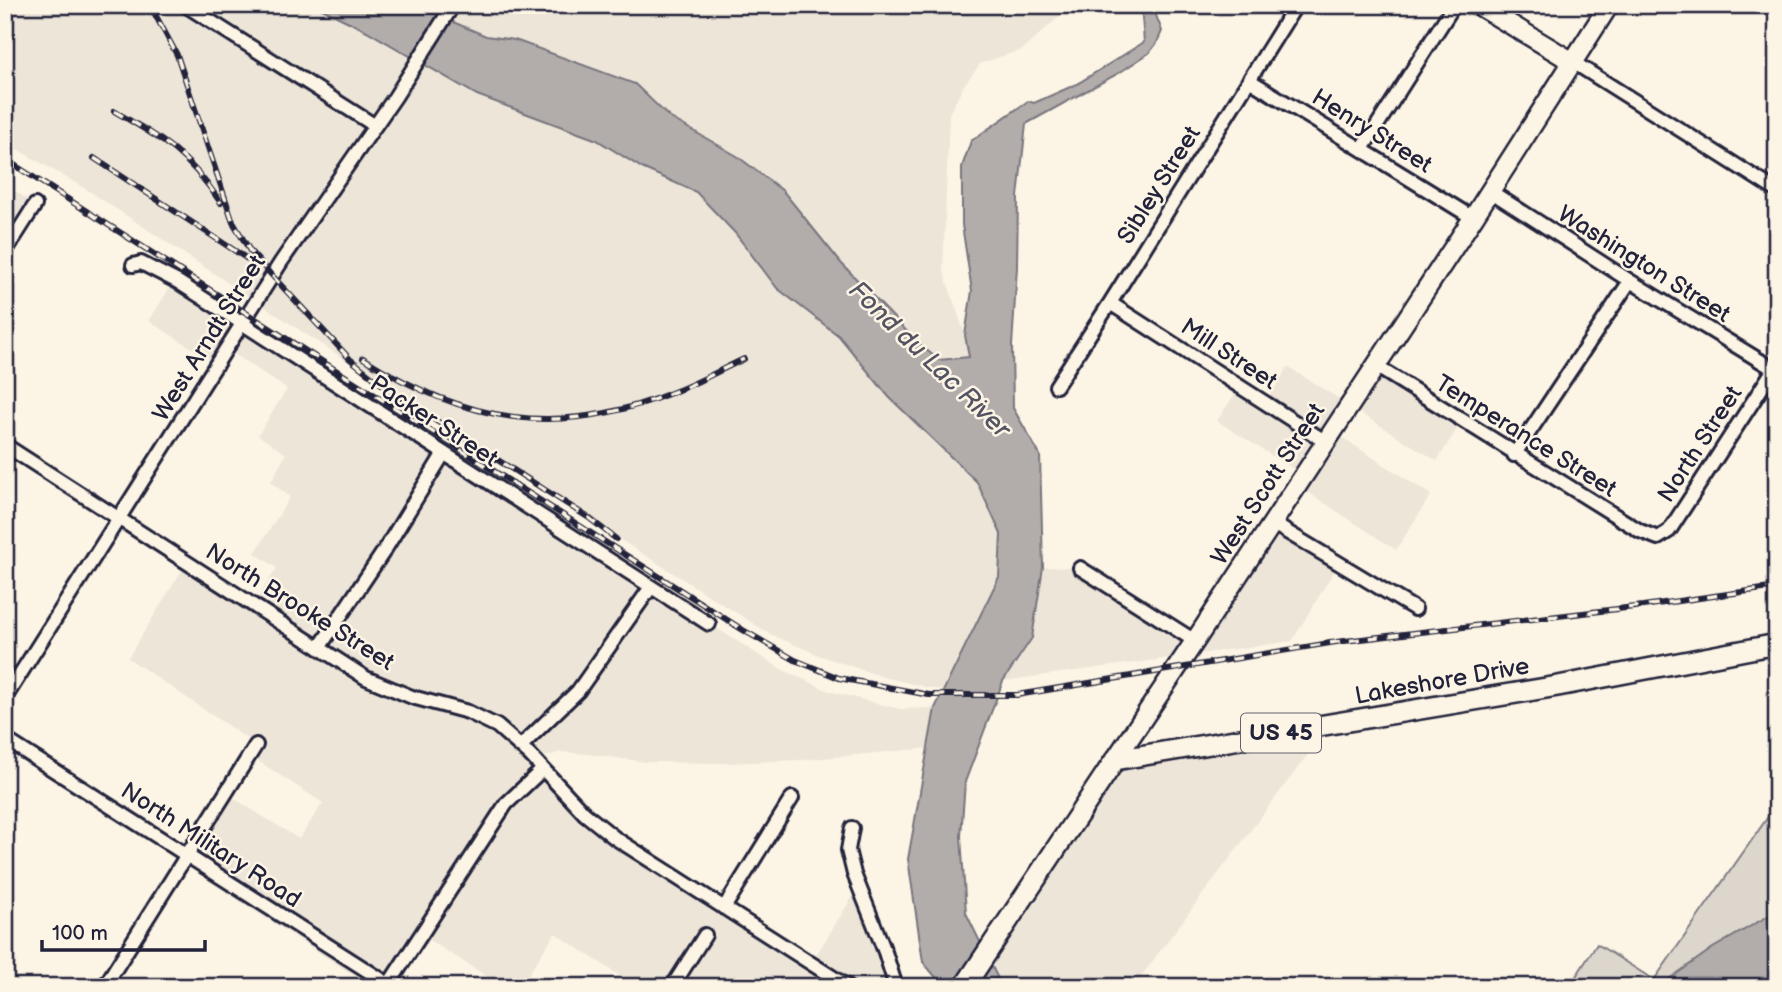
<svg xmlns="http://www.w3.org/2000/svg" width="1782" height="992" font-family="'Balsamiq Sans',sans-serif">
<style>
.built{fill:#ece5d8}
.green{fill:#dcd6cc;stroke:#7f7c84;stroke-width:2}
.water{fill:#b2adab;stroke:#78757e;stroke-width:2}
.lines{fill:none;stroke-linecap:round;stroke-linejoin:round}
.street-casing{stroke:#22223b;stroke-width:18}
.secondary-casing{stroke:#22223b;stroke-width:23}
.primary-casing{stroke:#22223b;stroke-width:24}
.street{stroke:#fcf5e5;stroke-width:12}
.secondary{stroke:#fcf5e5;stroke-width:18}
.primary{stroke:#fcf5e5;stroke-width:19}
.rail-casing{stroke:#22223b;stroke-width:6}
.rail{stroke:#fcf5e5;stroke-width:3.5;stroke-dasharray:10;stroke-linecap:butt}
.labels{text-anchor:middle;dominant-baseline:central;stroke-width:5;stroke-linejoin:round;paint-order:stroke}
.shield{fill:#fcf5e5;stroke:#63616e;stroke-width:2}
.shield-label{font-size:23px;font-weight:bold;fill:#22223b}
.street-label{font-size:24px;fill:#22223b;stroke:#fcf5e5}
.water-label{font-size:26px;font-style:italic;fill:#545362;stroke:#fcf5e5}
</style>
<rect width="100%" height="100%" fill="#fcf5e5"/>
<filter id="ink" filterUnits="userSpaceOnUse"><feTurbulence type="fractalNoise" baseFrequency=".0143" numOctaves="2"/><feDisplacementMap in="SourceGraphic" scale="14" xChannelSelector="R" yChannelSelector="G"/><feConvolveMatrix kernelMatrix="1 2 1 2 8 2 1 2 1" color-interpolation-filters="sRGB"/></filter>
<g filter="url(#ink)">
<!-- built -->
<path class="built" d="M16 5H314L365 30 477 95 597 140 642 168 696 192 735 233 777 288 839 336 889 397 977 482 1001 534 999 577 943 691 883 677 821 656 770 634 559 501 86 189 5 142V21Z
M453 5H1072L1022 50 981 63 964 85 949 114 943 270 965 335 969 357 939 360 919 345 841 263 783 191 737 156 669 117 635 84 515 40 486 36 445 18Z
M5 184 35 205 5 245Z
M172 284 781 669 829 691 899 709 935 708 929 748 801 760 725 763 646 762 588 754 561 752 535 760 598 825 812 962 859 886 896 987H637L555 933 520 987H504L429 940 398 987H372L177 860 222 791 299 839 323 803 246 753 252 742 128 658 187 562 253 605 277 568 255 553 290 497 271 482 286 454 258 435 287 389 227 349 217 364 149 321Z
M1374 365 1462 421 1437 461 1349 406 1332 431 1431 495 1396 550 1297 485 1303 475 1217 421 1240 386 1266 402 1288 367 1349 405Z
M1272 523 1339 563 1292 641 1003 681 1032 638 1043 567 1080 568 1195 641Z
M1330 725 1133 987H1001L984 955 1115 760Z"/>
<!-- green -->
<path class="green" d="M1777 804V987H1569L1597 944 1654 980Z"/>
<!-- water -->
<path class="water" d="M314 5H413L486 36 515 40 635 84 669 117 737 156 783 191 841 263 919 344 939 360 969 357 965 335 972 291 962 225V167L971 141 1028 101 1034 103 1077 84 1144 42 1141 5H1152L1162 31 1157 43 1149 53 1119 73 1026 124 1018 197 1017 267 1012 346 1013 408 1040 455 1043 567 1032 638 1003 681 965 782 961 836 966 913 1002 987H944L923 962 908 859 935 708 999 577 1001 534 977 482 889 397 839 336 777 288 735 233 696 192 642 168 597 140 477 95 365 30Z
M1777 911V987H1658L1713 948Z"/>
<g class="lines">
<defs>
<path id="street" d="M185 5 374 125
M1573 62 1777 191
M1249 80 1473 218
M1362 149 1454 5
M1490 191 1630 281 1777 371
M5 252 35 205
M133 265 141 263 178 282 709 624
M1110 303 1326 442
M1374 365 1640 531 1658 538 1669 531 1774 369
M1056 386 1110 303 1296 5
M5 445 366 678 412 697 468 712 497 726 530 755 585 814 615 838 848 987
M1514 455 1630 281
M1272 523 1415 609
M1080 568 1195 641
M319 648 384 551 444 453
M5 698 281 262 395 97 453 5
M5 739 393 987
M521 746 578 691 651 587
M852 828 848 850 854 874 885 952 896 987
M724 908 792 798
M104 987 256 745
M387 987 506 804 543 769
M672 987 705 935"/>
<path id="secondary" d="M1478 5 1573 62
M1115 760 1195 641 1473 218 1609 5"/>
<path id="primary" d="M964 987 1115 760 1558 686 1777 644"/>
</defs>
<!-- street casing -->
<use href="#street" class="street-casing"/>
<!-- secondary casing -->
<use href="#secondary" class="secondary-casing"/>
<!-- primary casing -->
<use href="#primary" class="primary-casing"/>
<!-- street -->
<use href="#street" class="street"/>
<!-- secondary -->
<use href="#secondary" class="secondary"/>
<!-- primary -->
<use href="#primary" class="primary"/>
<defs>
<path id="rail" d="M150 5 177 55 233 222 250 251 264 267 350 359 394 394 589 518 616 539
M114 111C164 140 188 154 221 203
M94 158 255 264
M5 159 743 630 795 660 839 678 929 695H1017L1336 642 1643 606 1777 587
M363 358C464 422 557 439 671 393 696 384 720 370 744 359"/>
</defs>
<!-- rail casing -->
<use href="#rail" class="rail-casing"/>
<!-- rail -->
<use href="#rail" class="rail"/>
</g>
</g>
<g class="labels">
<!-- shield labels -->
<rect class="shield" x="1241" y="713.5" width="80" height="39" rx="5"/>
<g class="shield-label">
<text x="1281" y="733">US 45</text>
</g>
<!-- street labels -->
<g class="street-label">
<text transform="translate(1372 131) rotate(32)">Henry Street</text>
<text transform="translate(1159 185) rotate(-58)">Sibley Street</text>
<text transform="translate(1644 264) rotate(32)">Washington Street</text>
<text transform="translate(209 338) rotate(-58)">West Arndt Street</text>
<text transform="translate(1229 354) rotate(33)">Mill Street</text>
<text transform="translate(434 421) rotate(33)">Packer Street</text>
<text transform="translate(1526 436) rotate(32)">Temperance Street</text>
<text transform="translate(1700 444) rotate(-57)">North Street</text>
<text transform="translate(1268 484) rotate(-57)">West Scott Street</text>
<text transform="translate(300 607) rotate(32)">North Brooke Street</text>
<text transform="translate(1442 681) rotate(-10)">Lakeshore Drive</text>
<text transform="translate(211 845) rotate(33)">North Military Road</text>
</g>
<!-- water labels -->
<g class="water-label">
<text transform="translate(929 360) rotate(44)">Fond du Lac River</text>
</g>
</g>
<!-- margin -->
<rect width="1782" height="992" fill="none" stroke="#fcf5e5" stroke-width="28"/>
<rect x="14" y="14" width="1754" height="964" fill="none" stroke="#22223b" stroke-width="2.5" filter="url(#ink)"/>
<!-- scale -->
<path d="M42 940v10h163v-10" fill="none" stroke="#22223b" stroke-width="3.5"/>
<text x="52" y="940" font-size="21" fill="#22223b" stroke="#fcf5e5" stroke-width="5" paint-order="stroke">100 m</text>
</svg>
